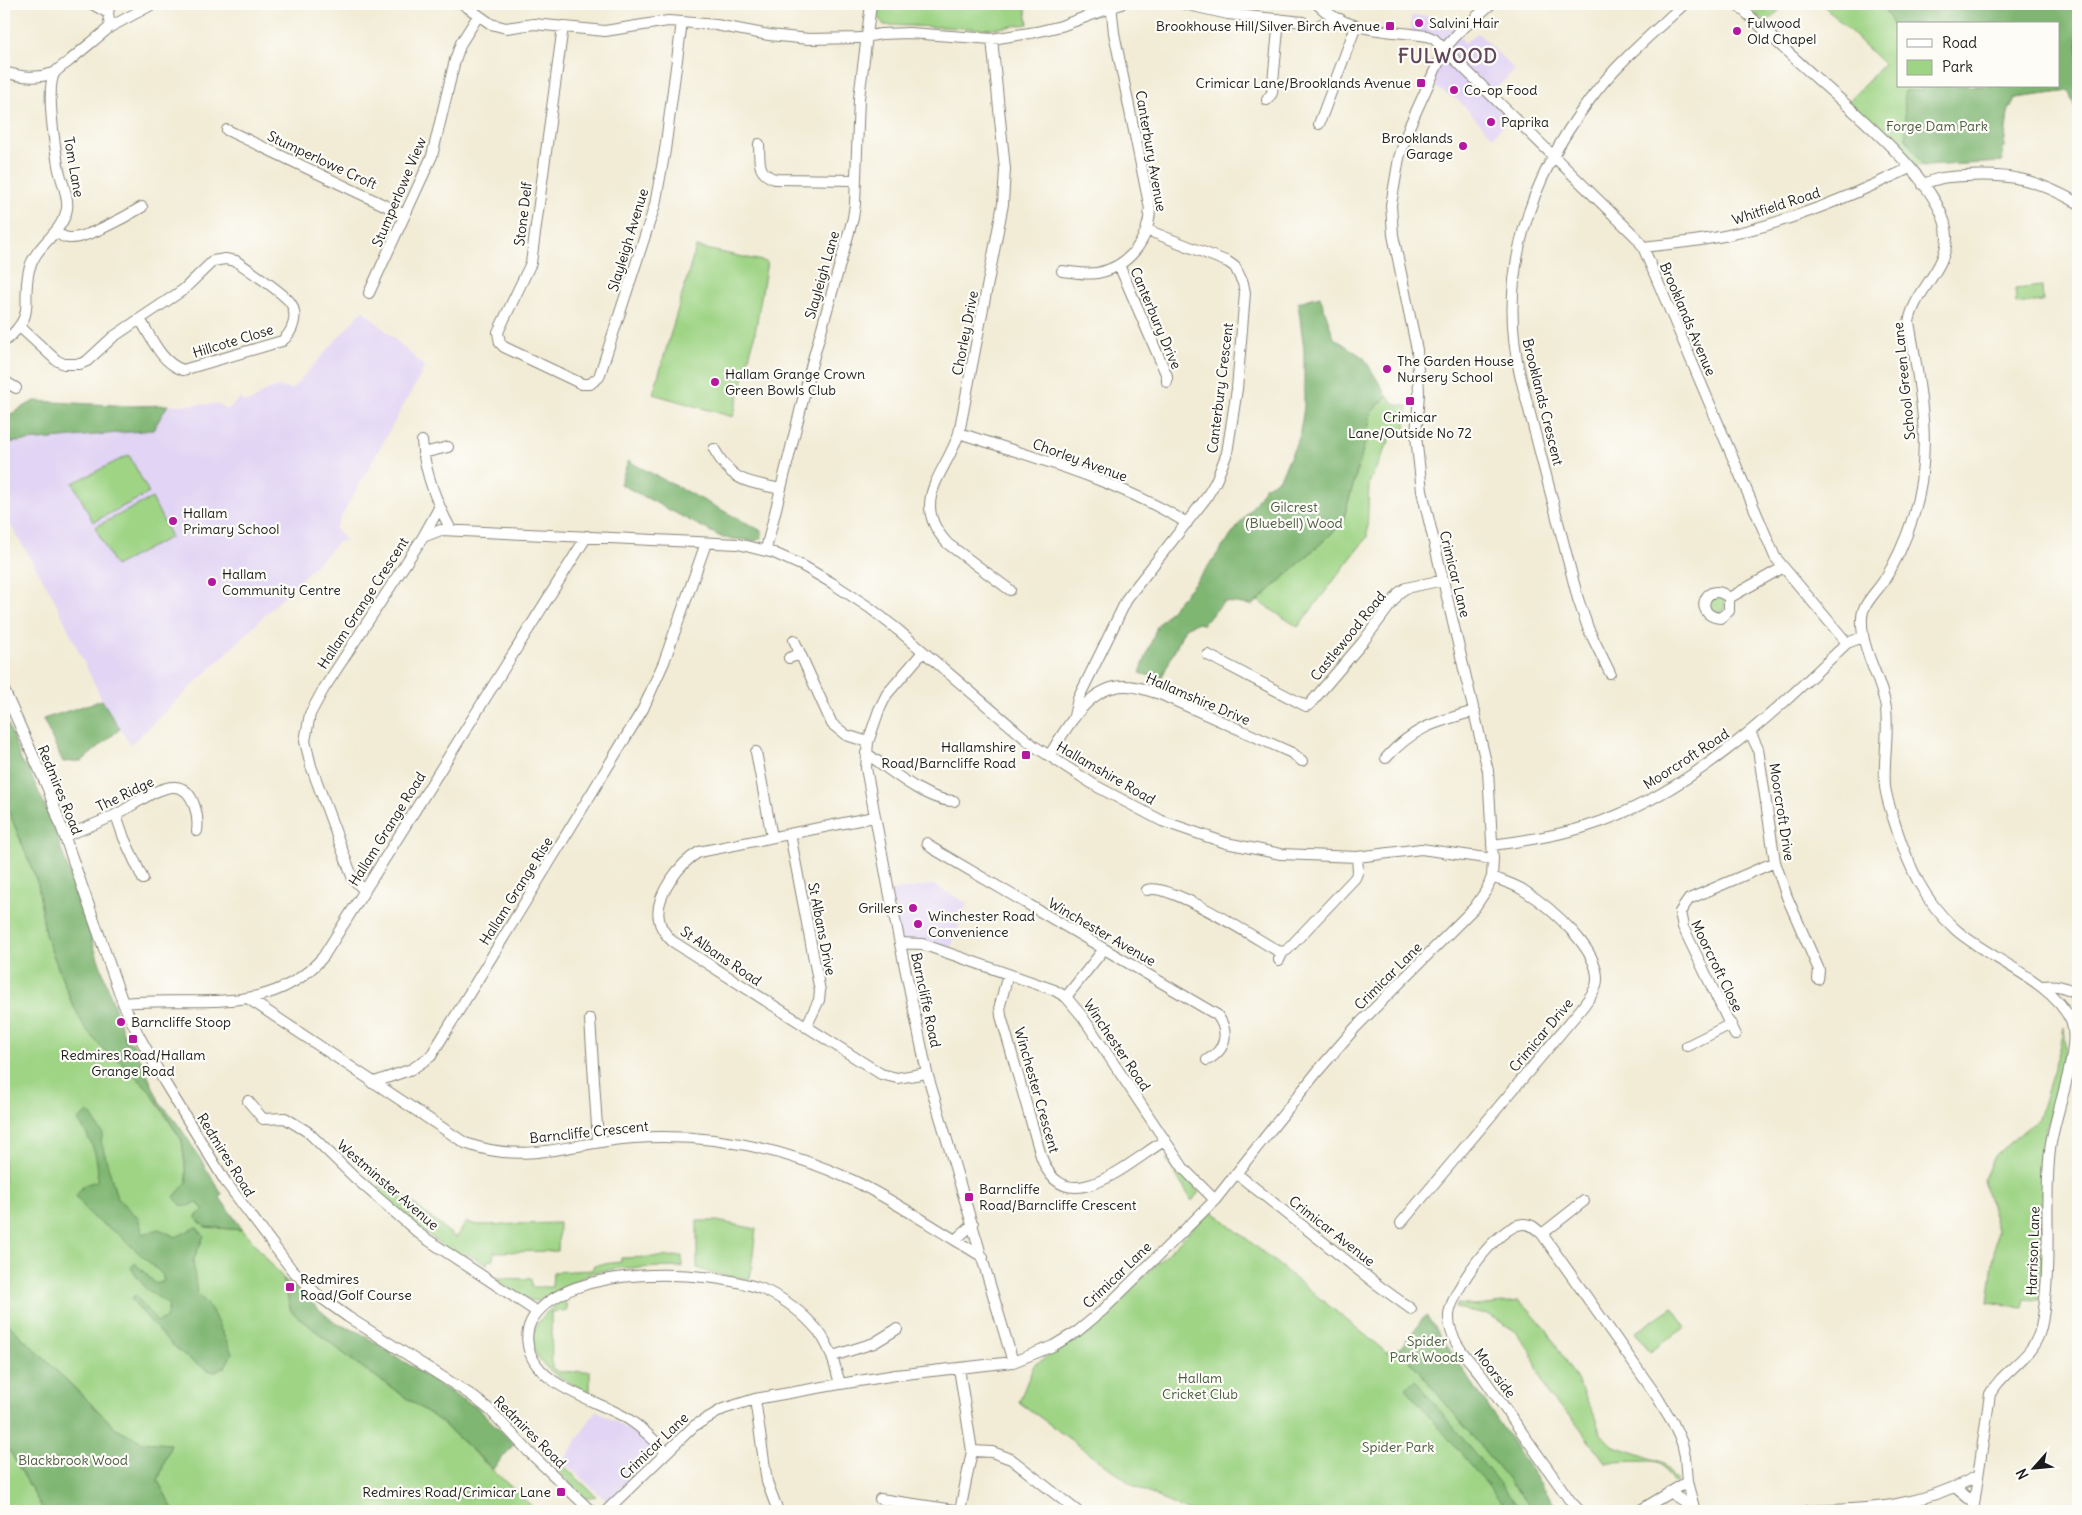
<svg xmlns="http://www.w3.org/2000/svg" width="2082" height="1515" font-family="Delius,sans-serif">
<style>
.built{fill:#e1d4f4}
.green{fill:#9fd485;stroke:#5e7850;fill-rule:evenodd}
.forest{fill:#7fb672;stroke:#4e6947}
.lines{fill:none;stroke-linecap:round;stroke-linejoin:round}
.minor-casing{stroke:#878479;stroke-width:12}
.minor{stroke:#fff;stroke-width:10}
.poi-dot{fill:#b5179e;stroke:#fdfcf7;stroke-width:2}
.labels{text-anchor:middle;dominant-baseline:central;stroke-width:4.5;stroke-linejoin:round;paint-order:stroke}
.poi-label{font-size:14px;fill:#1c1c1c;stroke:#fdfcf7;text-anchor:start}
.park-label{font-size:14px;fill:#4a5c41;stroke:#fdfcf7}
.street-label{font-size:14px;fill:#1c1c1c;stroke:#fdfcf7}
.district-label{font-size:19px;font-weight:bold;letter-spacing:1px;fill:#60475b;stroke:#fdfcf7}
</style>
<rect width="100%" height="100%" fill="#fdfcf7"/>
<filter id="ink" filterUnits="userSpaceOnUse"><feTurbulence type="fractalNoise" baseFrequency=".02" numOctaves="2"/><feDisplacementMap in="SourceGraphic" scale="10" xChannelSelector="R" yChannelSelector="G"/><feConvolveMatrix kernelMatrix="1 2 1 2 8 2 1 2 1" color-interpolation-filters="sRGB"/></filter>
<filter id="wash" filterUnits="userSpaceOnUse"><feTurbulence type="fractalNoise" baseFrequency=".0096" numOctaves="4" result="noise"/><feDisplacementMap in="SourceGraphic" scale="20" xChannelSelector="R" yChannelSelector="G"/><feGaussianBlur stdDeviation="1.12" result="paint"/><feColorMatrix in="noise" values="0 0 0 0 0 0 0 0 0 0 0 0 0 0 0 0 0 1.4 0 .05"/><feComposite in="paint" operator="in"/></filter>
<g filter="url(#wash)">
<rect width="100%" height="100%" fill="#f2ecd6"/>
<!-- built -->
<path class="built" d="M1411 16H1429V22L1451 20 1464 43 1478 33 1515 70 1488 96 1508 120 1493 137 1457 99 1441 91 1426 80 1436 54 1431 43 1411 38Z
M363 310 425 367 335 528 345 540 337 543 228 652 130 745 102 700 52 595 4 514V418L34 401 132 406 219 404 227 410 240 398 243 402 252 401 264 392 278 387 292 389Z
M933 885 967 903 949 953 900 943 889 891Z
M596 1410 647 1441 651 1448V1456L608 1502 563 1462Z"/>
<!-- green -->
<path class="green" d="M876 4H1025L1028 24 991 29 884 25 875 13Z
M1745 4H1786L1766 23Z
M1822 4H2078V116L2069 91 2015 98 2008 112 2002 162 1915 166 1848 102 1884 64ZM1898 24H2058V86H1898Z
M696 247 767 262 754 339 733 417 653 394Z
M2042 286 2043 301 2016 304 2015 289Z
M1387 396 1396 405 1408 406 1405 430H1399L1393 433 1369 483 1367 537 1298 627 1258 601 1342 524 1367 436 1371 413Z
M129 455 149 493 93 522 73 483Z
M152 498 171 537 115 566 95 527Z
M1716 595 1725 601 1724 609 1717 613 1711 612 1707 602Z
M4 799 38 884 45 934 71 1001 103 1049 125 1065 149 1090 182 1141 187 1182 174 1197 196 1202 204 1210 195 1217 205 1227 243 1230 283 1278 291 1311 353 1361 440 1421 537 1511H174L158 1481 170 1445 142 1442 116 1428 4 1320Z
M2064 1027 2066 1047 2046 1133 2041 1173 2043 1268 2039 1300 2025 1299 2023 1307 1988 1302 1997 1230 1983 1181 1994 1156 2039 1118 2061 1045Z
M1170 1157 1185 1178 1199 1192 1192 1201 1166 1159Z
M385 1181 456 1238 466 1223 481 1225 559 1223 558 1251 494 1252 493 1260 487 1261V1265L467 1254 462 1260 405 1218 375 1192Z
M1211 1210 1386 1352 1400 1348 1534 1511H1187L1134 1486 1019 1402 1034 1365 1096 1324Z
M697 1221H717L756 1229 750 1279 710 1273 697 1268Z
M682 1256V1267L620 1268 591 1273 538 1301 530 1300 497 1281 496 1278 531 1279 532 1287H552L553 1272 592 1270 594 1265 621 1262V1258Z
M563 1300 566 1303 567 1311 551 1312 552 1368 559 1372 590 1371V1393C576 1385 558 1378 546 1367 519 1340 538 1316 563 1300Z
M1518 1301 1528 1308 1547 1330 1575 1377 1593 1412 1601 1434 1612 1445 1662 1462 1677 1482 1674 1483 1660 1463 1654 1461 1605 1462 1572 1417 1548 1396 1530 1350 1515 1331 1488 1314 1455 1308 1457 1304 1478 1306Z
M1672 1307 1686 1327 1649 1352 1636 1332Z
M4 1441 44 1511H4Z
M562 1464 596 1496 585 1498 559 1472Z"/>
<!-- forest -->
<path class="forest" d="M1879 4H2078V116L2069 91 2015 98 2008 112 2002 162 1924 166 1906 139 1904 91 1922 90V86H2058V24H1898V35L1886 11Z
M1320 296 1334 338 1364 358 1387 396 1371 413 1367 436 1342 524 1258 601 1252 605 1224 602 1203 624 1196 623 1185 628 1161 679 1140 673 1157 626 1203 573 1256 502 1265 487 1280 478 1299 438 1304 407V350L1298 302Z
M34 401 132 406 168 405 153 430 4 443V418Z
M628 461 762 531 761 538 756 541 723 538 620 484Z
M102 700 120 729 82 761 63 762 43 719Z
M4 713 22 763 28 768 52 822 126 1041 133 1043 161 1105C173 1111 212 1179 222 1194L220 1198 243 1230 205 1227 195 1217 204 1210 197 1202 189 1206 181 1205 174 1197 187 1182 182 1140 149 1090 125 1065 103 1049 85 1028 71 1001 45 934 38 884 4 799Z
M89 1112 103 1134 101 1141 117 1198 138 1218 143 1234 159 1229 176 1237 196 1227 204 1236 193 1261 197 1293 211 1309 232 1353 225 1367 213 1372C177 1357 156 1327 131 1299L135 1295 157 1322 166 1318 169 1305 145 1288 131 1268 135 1263 156 1284 164 1281 162 1274 118 1234 92 1217 76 1196 84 1185 97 1181C100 1156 91 1141 78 1120Z
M283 1278 335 1323 359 1332 458 1397 478 1408 514 1444 493 1469 440 1421 353 1361 291 1311Z
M1426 1315 1559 1511H1534L1400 1348Z
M4 1320 116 1428 142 1442 171 1444 158 1481 174 1511H44L4 1441Z
M1415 1380 1522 1511H1509L1406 1388Z"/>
</g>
<g filter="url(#ink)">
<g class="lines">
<defs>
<path id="minor" d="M92 4 108 13
M463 4 491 24 506 28 534 24 605 31 668 21 682 22 716 25 769 35 809 39 859 38 881 34 909 33 992 39 1036 32 1061 26 1121 4
M1184 4 1228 14 1303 22
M1317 4C1346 33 1389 30 1427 36L1434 39 1637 238 1643 247 1775 557 1847 643
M1737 4C1762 28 1788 53 1814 76 1850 109 1947 186 1947 237 1946 271 1915 290 1909 322 1920 387 1934 451 1913 517 1906 539 1896 562 1883 582 1877 591 1867 600 1863 611 1861 618 1862 628 1863 635 1867 660 1883 684 1886 709 1889 735 1883 761 1885 787 1887 801 1892 814 1896 827 1909 867 1924 901 1955 929 1988 959 2052 980 2071 1021 2082 1050 2053 1117 2050 1150 2044 1199 2051 1250 2045 1299 2044 1311 2043 1323 2039 1334 2030 1360 2002 1371 1990 1394L1973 1511
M1321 24 1340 19
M563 26 531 263 498 332 500 343 504 347 582 384H590L599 377 655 205 665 150 682 22
M110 27 153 4
M992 39 1005 169 1003 204 959 433C945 476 908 501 948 544L1010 590
M4 72C21 77 36 79 54 73
M1267 100 1272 93 1279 19
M1319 124 1356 26
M227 130 405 215
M759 144C760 161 756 173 775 179L856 180
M1923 185C1936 177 1950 177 1964 176 2012 173 2037 180 2078 203
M55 232C60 235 64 238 70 238 86 239 127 216 142 207
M1643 247C1677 243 1712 240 1745 231 1802 217 1857 193 1910 168
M1119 265 1167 376V382
M1062 271C1073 272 1086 275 1097 273 1129 267 1149 240 1150 209L1114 33 1111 4
M369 293 432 156 455 60 461 43 478 16
M20 327 56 360 64 364H80L87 361 113 337 183 290 213 261 225 259 236 261C249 270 281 291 290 302 299 315 293 332 282 341L183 370C161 363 151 337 140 319
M4 342C38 313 21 306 29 270 35 245 62 234 67 209 69 195 60 179 58 165 55 147 46 89 54 74 57 69 64 65 68 62 82 50 96 39 110 27L108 13 110 4
M4 381 16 388
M959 433C1036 458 1117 480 1187 523
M422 441C425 474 436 502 451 530
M714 449C733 483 746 481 780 489
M423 453 448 447
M423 537 439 508
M766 549 812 363 853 218 855 204 859 98 871 4
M1729 598C1707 578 1691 615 1720 618L1729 611V598L1782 568
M794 640 832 724 846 735 868 742
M923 652 887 694 879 710 868 742 866 768 889 891 927 1073 1013 1362
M1208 655 1306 706 1309 705 1362 643 1400 592 1406 588 1443 580
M789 658 800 654
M1610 673 1588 628 1578 599 1520 375C1497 275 1529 179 1591 98 1617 63 1652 34 1684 4
M4 690 48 789 123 1003 139 1036 165 1083 225 1181 292 1270 320 1297 348 1317 471 1395 490 1410 529 1452 591 1511
M1074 716 1078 699 1128 597 1206 498 1216 481 1227 453 1237 389 1245 293 1243 283 1235 267 1228 262 1147 230
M1750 732 1758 749 1775 862 1787 897 1819 970 1818 979
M756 752 772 837
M866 753C889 769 926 801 954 801
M1049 756C1066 729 1088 685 1126 686 1138 686 1148 691 1160 694L1292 753 1302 761
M1386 758C1414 727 1436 722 1475 711
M116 815 124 838 143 879
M874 817 699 852C681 862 654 896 659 919 660 928 666 935 672 941L881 1074 897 1078 927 1073
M790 834 820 991 819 1000 806 1027
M65 836C82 829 99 823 115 815 132 807 157 786 175 787 194 788 199 817 197 831
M927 843 932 848 1217 1015C1230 1032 1226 1050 1207 1060
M1492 845C1524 841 1555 836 1585 827 1687 796 1772 715 1847 643L1863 637
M1147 890C1168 881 1255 938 1278 951L1283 952
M365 891 353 879 311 766 305 741 310 714 323 690 423 537 441 530 738 544 774 553 803 566 832 583 870 608 898 630 1034 746 1096 786 1162 821 1226 843 1281 854 1357 857 1421 849 1493 859
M900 943 922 944 1054 990 1066 997 1082 1016 1184 1169 1215 1200
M1279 960 1283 952 1287 950 1355 878 1358 871 1357 857
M1008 974 1000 1005 1001 1016 1041 1156C1064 1224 1129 1162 1164 1141
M2042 986C2057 984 2065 987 2078 994
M1066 997 1104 949
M249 999 465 1143C527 1166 573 1142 633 1138 709 1133 785 1148 854 1181 889 1198 922 1220 955 1240L973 1224
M123 1003C195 995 269 1019 323 957 412 817 498 676 587 536
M590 1019 598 1142
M1735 1035 1683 927 1680 912 1689 899 1775 862
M1687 1046 1731 1024
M372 1083 412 1069 431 1056 643 709 664 662 706 543
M248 1101 263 1119 285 1118 308 1132 354 1177 422 1236 537 1312
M1237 1174 1375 1283 1411 1309
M1401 1223 1581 1009C1586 1002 1593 994 1596 986 1605 953 1549 906 1523 890 1514 884 1502 881 1492 877
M1542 1234 1584 1201
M955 1240 983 1257
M833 1356 874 1343 897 1329
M959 1368 972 1451 960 1511
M755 1399 767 1482 778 1511
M972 1451 992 1452 1011 1459 1077 1511
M666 1452C653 1439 639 1425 623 1416 596 1401 553 1389 536 1364 526 1350 524 1332 533 1318 569 1263 708 1269 762 1289 784 1298 804 1314 819 1332 831 1348 835 1366 840 1384
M1956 1488 1973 1502
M1669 1492 1694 1508
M880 1499 961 1511
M606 1511 694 1426 723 1409 755 1399 840 1384 896 1375 1013 1362 1053 1346 1078 1331 1102 1311 1215 1200 1317 1072 1355 1028 1475 907 1487 889 1492 877 1493 859 1488 771 1422 491 1416 436 1419 393 1417 350 1393 235 1391 205 1399 158 1409 127 1445 48 1460 31 1491 4
M1580 1511 1571 1502C1542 1461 1514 1421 1485 1380 1473 1363 1454 1348 1450 1326 1449 1323 1449 1318 1449 1315 1451 1291 1498 1225 1523 1224 1531 1223 1536 1229 1542 1234L1656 1395 1673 1423 1682 1443 1685 1456 1687 1482 1695 1511
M1639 1511 1687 1482
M1807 1511C1872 1509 1919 1507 1978 1476"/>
</defs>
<!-- minor casing -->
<use href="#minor" class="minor-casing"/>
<!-- minor -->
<use href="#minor" class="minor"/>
</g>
</g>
<!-- markers -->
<g class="poi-dot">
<circle cx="1419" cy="23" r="5"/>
<rect x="1385" y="21" width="10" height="10" rx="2.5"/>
<circle cx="1737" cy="31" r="5"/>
<rect x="1416" y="78" width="10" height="10" rx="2.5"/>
<circle cx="1454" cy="90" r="5"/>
<circle cx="1491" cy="122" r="5"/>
<circle cx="1463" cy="146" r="5"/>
<circle cx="1387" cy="369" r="5"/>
<circle cx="715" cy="382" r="5"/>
<rect x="1405" y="396" width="10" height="10" rx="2.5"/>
<circle cx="173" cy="521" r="5"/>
<circle cx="212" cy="582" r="5"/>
<rect x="1021" y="750" width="10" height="10" rx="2.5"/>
<circle cx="913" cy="908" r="5"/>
<circle cx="918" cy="924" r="5"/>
<circle cx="121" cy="1022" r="5"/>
<rect x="128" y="1034" width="10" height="10" rx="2.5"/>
<rect x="964" y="1192" width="10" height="10" rx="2.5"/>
<rect x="285" y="1282" width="10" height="10" rx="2.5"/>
<rect x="556" y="1487" width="10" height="10" rx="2.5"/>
</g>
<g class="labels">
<!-- poi labels -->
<g class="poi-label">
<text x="1429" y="23">Salvini Hair</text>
<text x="1747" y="23">Fulwood<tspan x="1747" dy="16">Old Chapel</tspan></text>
<text x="1380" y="26" text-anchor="end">Brookhouse Hill/Silver Birch Avenue</text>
<text x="1411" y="83" text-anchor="end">Crimicar Lane/Brooklands Avenue</text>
<text x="1464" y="90">Co-op Food</text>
<text x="1501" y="122">Paprika</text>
<text x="1453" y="138" text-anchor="end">Brooklands<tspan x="1453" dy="16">Garage</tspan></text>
<text x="1397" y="361">The Garden House<tspan x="1397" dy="16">Nursery School</tspan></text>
<text x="725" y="374">Hallam Grange Crown<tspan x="725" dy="16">Green Bowls Club</tspan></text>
<text x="1410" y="417" text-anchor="middle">Crimicar<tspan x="1410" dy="16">Lane/Outside No 72</tspan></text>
<text x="183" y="513">Hallam<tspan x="183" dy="16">Primary School</tspan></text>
<text x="222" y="574">Hallam<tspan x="222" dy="16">Community Centre</tspan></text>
<text x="1016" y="747" text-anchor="end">Hallamshire<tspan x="1016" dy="16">Road/Barncliffe Road</tspan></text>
<text x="903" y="908" text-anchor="end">Grillers</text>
<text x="928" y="916">Winchester Road<tspan x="928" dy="16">Convenience</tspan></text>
<text x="131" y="1022">Barncliffe Stoop</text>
<text x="133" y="1055" text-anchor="middle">Redmires Road/Hallam<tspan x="133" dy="16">Grange Road</tspan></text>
<text x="979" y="1189">Barncliffe<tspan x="979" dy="16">Road/Barncliffe Crescent</tspan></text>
<text x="300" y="1279">Redmires<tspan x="300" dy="16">Road/Golf Course</tspan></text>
<text x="551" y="1492" text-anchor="end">Redmires Road/Crimicar Lane</text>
</g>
<!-- park labels -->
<g class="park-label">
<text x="1937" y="126">Forge Dam Park</text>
<text x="1294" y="507">Gilcrest<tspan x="1294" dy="16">(Bluebell) Wood</tspan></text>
<text x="1427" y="1341">Spider<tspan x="1427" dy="16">Park Woods</tspan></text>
<text x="1200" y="1378">Hallam<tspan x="1200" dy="16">Cricket Club</tspan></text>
<text x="1398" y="1447">Spider Park</text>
<text x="73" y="1460">Blackbrook Wood</text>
</g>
<!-- street labels -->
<g class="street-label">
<text transform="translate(1151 151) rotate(80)">Canterbury Avenue</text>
<text transform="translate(322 160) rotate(25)">Stumperlowe Croft</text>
<text transform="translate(74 167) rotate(80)">Tom Lane</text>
<text transform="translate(399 192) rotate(-67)">Stumperlowe View</text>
<text transform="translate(1776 206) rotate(-18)">Whitfield Road</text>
<text transform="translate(523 214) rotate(-83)">Stone Delf</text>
<text transform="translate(628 240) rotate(-73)">Slayleigh Avenue</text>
<text transform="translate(822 275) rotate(-74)">Slayleigh Lane</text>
<text transform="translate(1156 318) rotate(67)">Canterbury Drive</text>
<text transform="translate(1688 319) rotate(67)">Brooklands Avenue</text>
<text transform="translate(965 333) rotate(-79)">Chorley Drive</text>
<text transform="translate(233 341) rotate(-17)">Hillcote Close</text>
<text transform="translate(1904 381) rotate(-96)">School Green Lane</text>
<text transform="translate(1220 388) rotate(-83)">Canterbury Crescent</text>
<text transform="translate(1543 402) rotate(76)">Brooklands Crescent</text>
<text transform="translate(1080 460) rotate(20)">Chorley Avenue</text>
<text transform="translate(1455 574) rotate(76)">Crimicar Lane</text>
<text transform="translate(363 603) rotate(-57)">Hallam Grange Crescent</text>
<text transform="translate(1348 636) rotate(-51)">Castlewood Road</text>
<text transform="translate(1198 699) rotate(23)">Hallamshire Drive</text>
<text transform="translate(1686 759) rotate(-33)">Moorcroft Road</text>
<text transform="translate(1106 773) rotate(30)">Hallamshire Road</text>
<text transform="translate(60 790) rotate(68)">Redmires Road</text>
<text transform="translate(125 794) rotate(-26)">The Ridge</text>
<text transform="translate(1782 812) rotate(81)">Moorcroft Drive</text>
<text transform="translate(387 829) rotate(-58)">Hallam Grange Road</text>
<text transform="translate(516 891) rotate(-58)">Hallam Grange Rise</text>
<text transform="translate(822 929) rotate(79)">St Albans Drive</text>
<text transform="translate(1102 932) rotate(30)">Winchester Avenue</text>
<text transform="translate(721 956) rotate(34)">St Albans Road</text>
<text transform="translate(1717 966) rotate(64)">Moorcroft Close</text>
<text transform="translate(1388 976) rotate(-45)">Crimicar Lane</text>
<text transform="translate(926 1000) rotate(78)">Barncliffe Road</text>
<text transform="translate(1541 1035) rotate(-50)">Crimicar Drive</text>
<text transform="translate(1117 1045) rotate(56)">Winchester Road</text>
<text transform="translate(1037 1090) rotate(74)">Winchester Crescent</text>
<text transform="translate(589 1132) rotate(-6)">Barncliffe Crescent</text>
<text transform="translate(226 1155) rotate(58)">Redmires Road</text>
<text transform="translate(388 1185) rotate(41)">Westminster Avenue</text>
<text transform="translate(1332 1231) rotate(38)">Crimicar Avenue</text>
<text transform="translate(2033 1251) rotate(-88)">Harrison Lane</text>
<text transform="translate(1117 1275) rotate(-44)">Crimicar Lane</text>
<text transform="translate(1495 1373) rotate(53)">Moorside</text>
<text transform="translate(530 1432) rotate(45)">Redmires Road</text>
<text transform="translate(654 1446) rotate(-44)">Crimicar Lane</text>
</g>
<!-- district labels -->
<g class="district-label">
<text x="1448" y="56">FULWOOD</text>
</g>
</g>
<!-- margin -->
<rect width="2082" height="1515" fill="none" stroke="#fdfcf7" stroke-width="20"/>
<!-- legend -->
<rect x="1897" y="22" width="162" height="65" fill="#fdfcf7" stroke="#a3a29f"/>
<rect x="1907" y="39" width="25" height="8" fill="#ffffff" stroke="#a3a29f"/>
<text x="1942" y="48" font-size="15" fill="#1c1c1c">Road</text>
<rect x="1907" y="60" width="25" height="15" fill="#9fd485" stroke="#a3a29f"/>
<text x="1942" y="72" font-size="15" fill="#1c1c1c">Park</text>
<!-- north arrow -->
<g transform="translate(2034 1468) rotate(243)" stroke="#fdfcf7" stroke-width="4" paint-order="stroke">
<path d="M0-4L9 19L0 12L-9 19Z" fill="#1c1c1c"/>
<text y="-8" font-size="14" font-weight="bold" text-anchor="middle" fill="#1c1c1c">N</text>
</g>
</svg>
